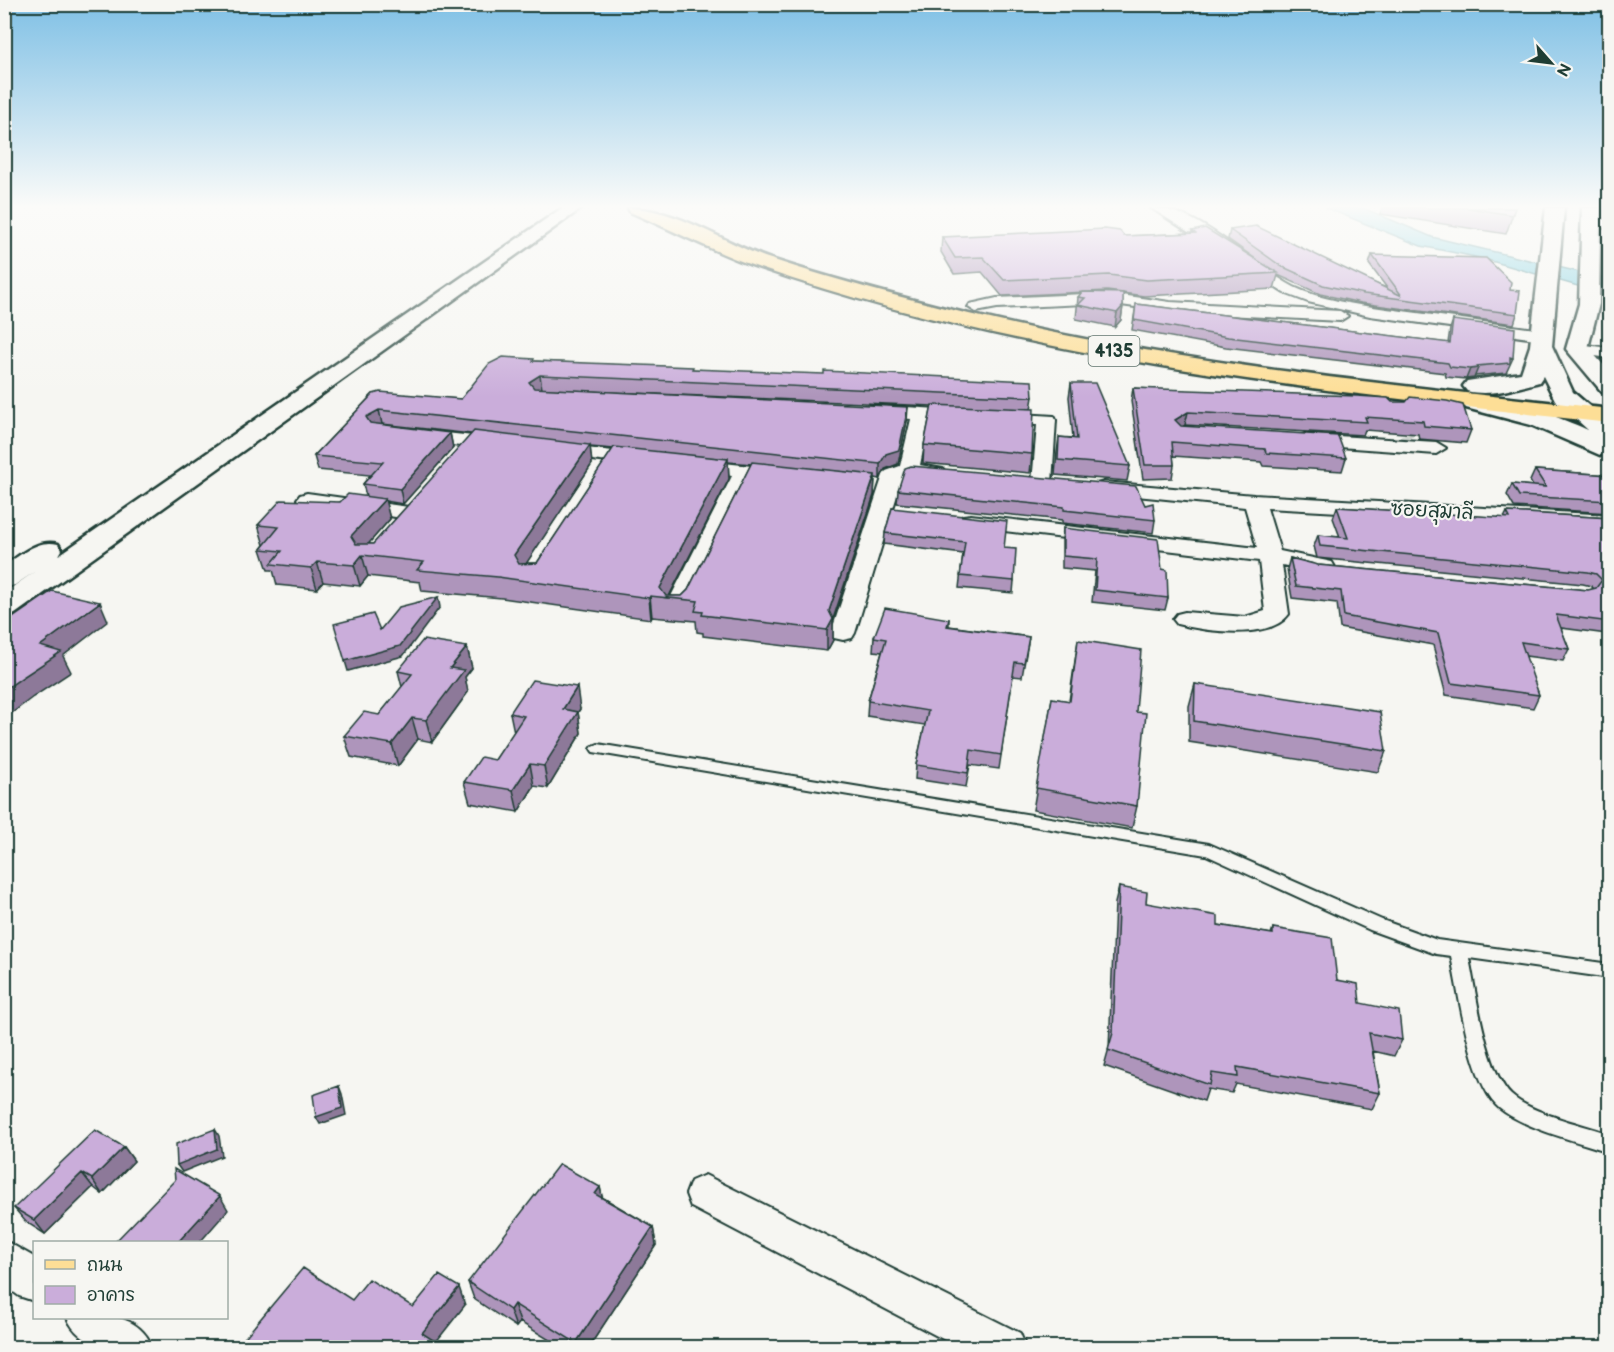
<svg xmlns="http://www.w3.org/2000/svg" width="1614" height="1352" font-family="'Balsamiq Sans','Playpen Sans Thai',sans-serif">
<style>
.water{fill:#83d1e1;stroke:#5b969c;stroke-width:1.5}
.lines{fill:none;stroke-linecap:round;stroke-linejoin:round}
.street-tunnel{stroke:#cbd1cc;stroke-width:19;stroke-dasharray:19 10;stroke-linecap:butt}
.lane-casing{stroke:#1f3d34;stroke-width:4}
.street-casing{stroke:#1f3d34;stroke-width:4}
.secondary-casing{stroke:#1f3d34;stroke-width:5}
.primary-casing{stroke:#1f3d34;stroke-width:5}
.lane{fill:#f6f6f2;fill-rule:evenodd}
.street{fill:#f6f6f2;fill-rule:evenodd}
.secondary{fill:#f6f6f2;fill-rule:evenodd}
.primary{fill:#fdde96;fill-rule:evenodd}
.wall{fill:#ae95bb;stroke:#1f3d34;stroke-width:1.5;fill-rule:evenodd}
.shaded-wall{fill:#8d7999;stroke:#1f3d34;stroke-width:1.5}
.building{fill:#caadda;stroke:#1f3d34;stroke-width:1.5}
.labels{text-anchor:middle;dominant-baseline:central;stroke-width:4.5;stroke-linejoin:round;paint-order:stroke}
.shield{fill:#f6f6f2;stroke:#60746d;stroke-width:1.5}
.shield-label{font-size:18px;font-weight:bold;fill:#1f3d34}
.street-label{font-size:20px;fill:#1f3d34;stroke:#f6f6f2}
</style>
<rect width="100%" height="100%" fill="#f6f6f2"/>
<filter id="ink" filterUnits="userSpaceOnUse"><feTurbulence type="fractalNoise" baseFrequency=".0167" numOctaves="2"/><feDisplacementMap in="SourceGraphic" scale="12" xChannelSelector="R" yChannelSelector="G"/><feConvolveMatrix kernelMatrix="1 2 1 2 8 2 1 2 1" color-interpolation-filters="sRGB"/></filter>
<g filter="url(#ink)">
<!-- water -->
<path class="water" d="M1326 208H1363L1432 237 1609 279V295L1481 258 1421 246Z"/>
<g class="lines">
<!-- street-tunnel -->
<path class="street-tunnel" d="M1395 408 1404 439"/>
<defs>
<path id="lane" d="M598 744 1209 844 1382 920 1437 940 1610 964V978L1469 958C1476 992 1486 1071 1511 1095 1530 1113 1583 1125 1610 1134V1152C1579 1142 1523 1128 1499 1108 1470 1083 1459 994 1451 956L1436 954 1370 930 1206 855 593 752 591 749 593 746Z"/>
<path id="street" d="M1151 208C1200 208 1251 265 1294 287 1326 302 1367 306 1402 311 1449 317 1496 324 1543 330L1551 335 1543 340 1370 316 1308 302 1284 293Z
M1593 218 1610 221V229L1588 225 1586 222Z
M1107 293 1170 302 1340 311 1348 316 1340 321 1170 312 1107 303 997 308 976 312 968 307 970 304 997 298Z
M1577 344 1610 348V358L1571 353 1568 349 1571 345Z
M873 405 1054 416 1056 420 1052 483 1049 487H1035L1032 483 1037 425 929 420 920 465 943 469 946 473 943 477C929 481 916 474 902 479L855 633 852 638 843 640 834 638 831 633 883 475 886 471 900 466 911 419 866 415 864 411 866 407Z
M418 430 501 439 511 445 501 451 411 440 408 436 411 432Z
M1305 434 1436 442 1446 448 1436 454 1298 444 1295 440 1298 436Z
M558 445 641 454 648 456 651 460 648 464 641 466 551 455 548 451Z
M695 460 781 469 788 471 791 475 788 479 752 478 688 610 684 615H668L664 610 732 476 688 470 685 466 688 462Z
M1104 482 1254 495 1610 515V527L1267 508 1280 551 1332 562 1335 567 1332 572 1324 574 1282 565 1289 614C1270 641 1204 631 1177 624L1173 619 1177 614 1185 612 1245 617 1265 611 1259 561 971 527 963 526 960 521 963 516 971 515 1257 548 1245 507 1097 492 1094 488 1097 484Z
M307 493 409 507 417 508 420 513 417 518 409 519 300 503 297 499 300 495Z
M705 1175 1020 1333 1026 1348H960L691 1207 686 1194 691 1181Z
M4 1240 34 1257V1301L19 1296 4 1285Z
M67 1318C101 1314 138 1311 153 1348 118 1348 83 1352 67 1318Z"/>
<path id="secondary" d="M562 208H582L15 614 4 616V593L37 570 15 585 4 588V566C21 555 37 539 58 544L62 550 59 555Z
M1546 208H1564L1552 346 1573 392 1610 424V452L1600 455 1531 425 1466 408 1462 403 1466 398C1491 392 1563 418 1588 430L1555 400 1543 376 1539 382C1517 388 1489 397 1467 391L1463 386 1467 381 1521 373 1530 346Z
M1582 208H1600L1599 304 1588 348 1610 372V394L1602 392 1566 349 1579 304Z"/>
<path id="primary" d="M628 208C679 208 725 245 774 260 838 281 904 298 969 314 1179 365 1395 385 1610 409V423C1323 391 1034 362 760 268 716 253 673 230 630 212Z"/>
</defs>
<!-- lane casing -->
<use href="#lane" class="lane-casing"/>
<!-- street casing -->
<use href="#street" class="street-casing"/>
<!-- secondary casing -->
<use href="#secondary" class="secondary-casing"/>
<!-- primary casing -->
<use href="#primary" class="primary-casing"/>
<!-- lane -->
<use href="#lane" class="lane"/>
<!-- street -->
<use href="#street" class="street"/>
<!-- secondary -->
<use href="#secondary" class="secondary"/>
<!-- primary -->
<use href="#primary" class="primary"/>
</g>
<!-- wall -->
<path class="wall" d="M1382 208H1515L1506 234 1380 214Z
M1230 230 1387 288 1369 264 1372 255 1510 290 1517 314 1514 324 1361 303 1320 294 1278 275 1274 289 1144 296 1123 293V306L1121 320 1115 327 1076 319 1078 297 1123 293 1107 291 1002 296 982 272 954 274 941 252 942 237 1124 236 1192 233V231L1264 265 1228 239Z
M1136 304 1448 343 1450 329 1453 320 1513 358 1506 373 1475 376 1474 378 1466 379 1446 377 1445 373 1226 347 1132 330Z
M535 361 693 369 1033 397 1031 409 1032 454 1030 473 923 463 924 445 932 406 542 389 907 421 898 464 885 469 880 479 875 478 874 495 833 619V640L827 651 703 636V633L697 632 696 621 652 617 651 619 502 598 422 591 420 582 368 576 360 586 323 582 317 589 277 585 273 570H268L261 549 264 545 258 525 340 502 366 496 363 484 370 475 318 470 314 456 373 394 461 399ZM382 424 472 434 373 544H368L390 519 385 501 403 504 453 448 450 433 381 425ZM590 447 613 449 537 563H526L592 464ZM728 462 751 464 688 590 682 596H669L729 479Z
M1071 383 1130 466 1127 481 1055 475 1057 452 1059 437 1073 438 1069 397Z
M1133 388 1392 402 1471 430 1466 443 1419 439 1418 434 1365 430 1363 435 1185 425 1182 426 1346 458 1342 471 1263 466 1261 462 1173 456 1174 465 1172 478 1143 479 1131 401Z
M1535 470 1610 475V513L1514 507 1507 495 1512 484 1533 486 1530 481Z
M898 490 1145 505 1155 520 1153 533 1062 523V520L897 503Z
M1337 507 1504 518 1507 512 1610 518V638L1607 634 1561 628 1569 649 1563 661 1525 656 1539 695 1533 708 1446 695 1433 645 1340 628 1337 603 1292 598 1287 569 1290 558 1318 565 1588 590 1594 589 1591 586 1583 584 1317 558 1314 546 1318 535 1340 537 1333 518Z
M892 508 1004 548 1014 581 1013 593 959 588 963 554 884 544 885 533Z
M1063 528 1162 569 1168 598 1165 610 1092 602 1095 571 1062 568V540Z
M949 619V626L1029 637 1022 677 1013 676 999 769 970 765 966 787 915 779 916 765 925 725 867 716 868 701 882 652 873 651 874 637Z
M1078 640 1136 712 1137 806 1132 828 1033 810 1052 698 1069 701Z
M467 647 472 668 465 677 468 692 432 742 418 739 398 766 351 757 344 736 379 715 402 687 398 671Z
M1195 684 1386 751 1378 772 1189 742V706Z
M580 709 578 712 581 733 548 788 534 786 518 812 470 803 464 782 495 760 514 732 510 713Z
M1119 887 1146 903 1218 925 1271 934 1273 928 1337 980 1360 1003 1402 1040 1394 1056 1373 1051 1380 1093 1372 1109 1236 1084 1232 1093 1208 1089 1204 1101 1104 1066 1109 1048 1115 903Z
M124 1147 134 1161 102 1194 93 1187 45 1234 26 1222 14 1208Z
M600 1187 602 1197 653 1227 656 1245 589 1347H561L520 1322 516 1327 474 1299 468 1282Z"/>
<!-- shaded-wall -->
<path class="shaded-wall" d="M1123 306 1121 320 1115 327 1117 313Z
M1478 368 1474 378 1466 379 1470 369Z
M540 375 542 389 531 396 529 382Z
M908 407 907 421 898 464 885 469 880 479V464Z
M379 410 382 424 370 432 366 417Z
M1188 412 1185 425 1173 433 1175 420Z
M450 433 453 448 403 504 400 489Z
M590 445 592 464 518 576 514 555Z
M728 459 729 479 668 598 661 597 660 588Z
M875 475 874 495 833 619V640L827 651V630L829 611Z
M385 499 390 519 357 557 351 536Z
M362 555 368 576 360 586 354 565Z
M317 562 323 582 317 589 311 568Z
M650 596 652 617 651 619 649 598Z
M438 597 440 607 403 656 348 671 345 661Z
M100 602 108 621 63 656 71 672 33 697 4 719V690L40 646Z
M467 647 472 668 465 677 468 692 432 742 426 720 450 668Z
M577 687 580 709 578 712 581 733 548 788 544 766 563 709Z
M412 718 418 739 398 766 392 744Z
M530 764 534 786 518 812 513 790Z
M339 1086 342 1094 346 1115 320 1124 316 1117Z
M215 1129 219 1136 222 1156 182 1172 177 1165Z
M124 1147 134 1161 102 1194 92 1179Z
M82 1173 93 1187 45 1234 34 1220Z
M600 1187 604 1205 595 1194Z
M220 1196 228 1210 200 1242H178Z
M653 1227 656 1245 589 1347H577L576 1343Z
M459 1287 465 1305 432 1347 422 1333Z
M514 1304 520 1322 516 1327 510 1310Z"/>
<!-- building -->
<path class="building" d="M1468 208H1515L1512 215Z
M1256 226 1402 296 1372 255 1486 258 1511 282 1510 290 1520 291 1517 314 1364 294 1323 285 1281 266 1230 230Z
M1205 228 1278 273 1147 280 1109 275 1004 280 983 257 955 258 942 237 1105 229 1120 231 1124 236 1195 233 1192 231Z
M1082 292 1123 293V306L1117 313 1078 305 1085 298 1078 297Z
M1136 304 1450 343 1453 320 1515 328 1513 358 1510 357V363L1477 366 1478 368 1470 369 1450 367 1448 363 1228 337 1134 320Z
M503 357 534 359 533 361 693 367 692 369 824 374V371L1032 381 1033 397 540 375 529 382 534 388 908 407 899 450 886 454 880 464 379 410 366 417 370 423 450 433 400 489 363 484 383 462 314 456 373 394 380 392 461 399 489 364Z
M1071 383H1095L1130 466 1058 460 1059 437 1077 439Z
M1133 388 1357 396 1388 398 1392 402H1406L1410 397 1447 401 1463 405 1471 430 1424 426 1423 421 1365 417 1367 422 1188 412 1175 420 1181 426 1338 436 1346 458 1266 453 1265 449 1172 442 1174 465H1145Z
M932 405 1034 409 1032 454 924 445Z
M474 431 590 445 514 555 519 564 537 563 614 447 728 459 660 588 666 596H682L688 590 752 462 875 475 829 611 833 619 827 630 702 615 703 612 695 611 698 601 650 596 649 598 498 577 417 570 424 562 362 555 354 565 317 562 311 568 271 564 282 551 261 549 279 527 258 525 281 500 340 502 348 494 385 499 351 536 356 544H373Z
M911 466 1136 486 1145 505 1153 503 1155 520 1064 510V507L898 490 905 468Z
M1535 470 1610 475V501L1519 496 1512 484 1546 487Z
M1337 507 1510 518 1507 512 1610 518V622L1556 615 1569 649 1521 642 1539 695 1451 683 1438 633 1344 616 1341 591 1296 586 1290 558 1318 565 1588 590 1596 588 1602 580 1596 574 1588 572 1320 546 1318 535 1348 538Z
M892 508 1007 521 1004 548 1016 549 1014 581 960 576 965 542 885 533Z
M1063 528 1158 539 1162 569 1167 570 1168 598 1095 590 1097 559 1063 556Z
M52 591 100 602 40 646 61 652 23 677 4 690V624Z
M438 597 400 646 345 661 334 624 373 614 380 630 399 607Z
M885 608 949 619 947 626 1029 637 1024 663 1015 662 1001 755 971 750 968 773 916 765 928 711 868 701 886 639 874 637Z
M423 640 467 647 450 668 464 670 426 720 412 718 392 744 344 736 364 712 379 715 412 674 398 671Z
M1078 640 1141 650 1136 712 1146 713 1137 806 1036 788 1052 698 1070 701Z
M532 680 577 687 563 709 578 712 544 766 530 764 513 790 464 782 481 757 495 760 524 716 510 713Z
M1195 684 1380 712 1386 751 1194 721Z
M1119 887 1147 892 1146 903 1218 916V925L1273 934V928L1332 938 1337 980 1358 984 1360 1003 1399 1011 1402 1040 1369 1033 1380 1093 1237 1067 1238 1077 1212 1073 1210 1085 1108 1050 1113 1033Z
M339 1086 342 1108 316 1117 313 1095Z
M215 1129 217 1149 177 1165 176 1144Z
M95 1130 124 1147 92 1179 82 1173 34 1220 14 1208Z
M559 1164 600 1187 595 1194 653 1227 576 1343 514 1304 510 1310 468 1282Z
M174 1169 220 1196 178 1242H115L175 1180Z
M303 1268 352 1300 369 1279 413 1307 439 1275 459 1287 422 1333 444 1347H237Z
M483 1341 492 1347H478Z"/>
</g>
<!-- sky -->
<linearGradient id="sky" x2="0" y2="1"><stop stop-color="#7fc0e5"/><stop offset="0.52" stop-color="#fbfbf9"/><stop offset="1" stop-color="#fbfbf9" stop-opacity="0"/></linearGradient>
<rect width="1614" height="397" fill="url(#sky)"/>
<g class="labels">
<!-- shield labels -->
<rect class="shield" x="1088.5" y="336" width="51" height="30" rx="4.5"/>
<g class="shield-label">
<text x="1114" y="351">4135</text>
</g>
<!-- street labels -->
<g class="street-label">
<text transform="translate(1432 511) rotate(3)">ซอยสุมาลี</text>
</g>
</g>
<!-- margin -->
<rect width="1614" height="1352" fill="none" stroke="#f6f6f2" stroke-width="24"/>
<rect x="12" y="12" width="1590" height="1328" fill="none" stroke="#1f3d34" stroke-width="2" filter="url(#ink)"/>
<!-- legend -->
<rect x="33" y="1241" width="195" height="78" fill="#f6f6f2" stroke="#a0aca6" stroke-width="1.5"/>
<rect x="45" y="1260" width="30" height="9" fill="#fdde96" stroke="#a0aca6" stroke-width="1.5"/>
<text x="87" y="1271" font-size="18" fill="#1f3d34">ถนน</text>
<rect x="45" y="1286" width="30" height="18" fill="#caadda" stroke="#a0aca6" stroke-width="1.5"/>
<text x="87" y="1301" font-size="18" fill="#1f3d34">อาคาร</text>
<!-- north arrow -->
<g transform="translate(1551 63) rotate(118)" stroke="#f6f6f2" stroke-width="4.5" paint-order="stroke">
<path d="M0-4.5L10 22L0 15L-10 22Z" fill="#1f3d34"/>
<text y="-9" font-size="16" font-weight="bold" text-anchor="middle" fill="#1f3d34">N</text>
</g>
</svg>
